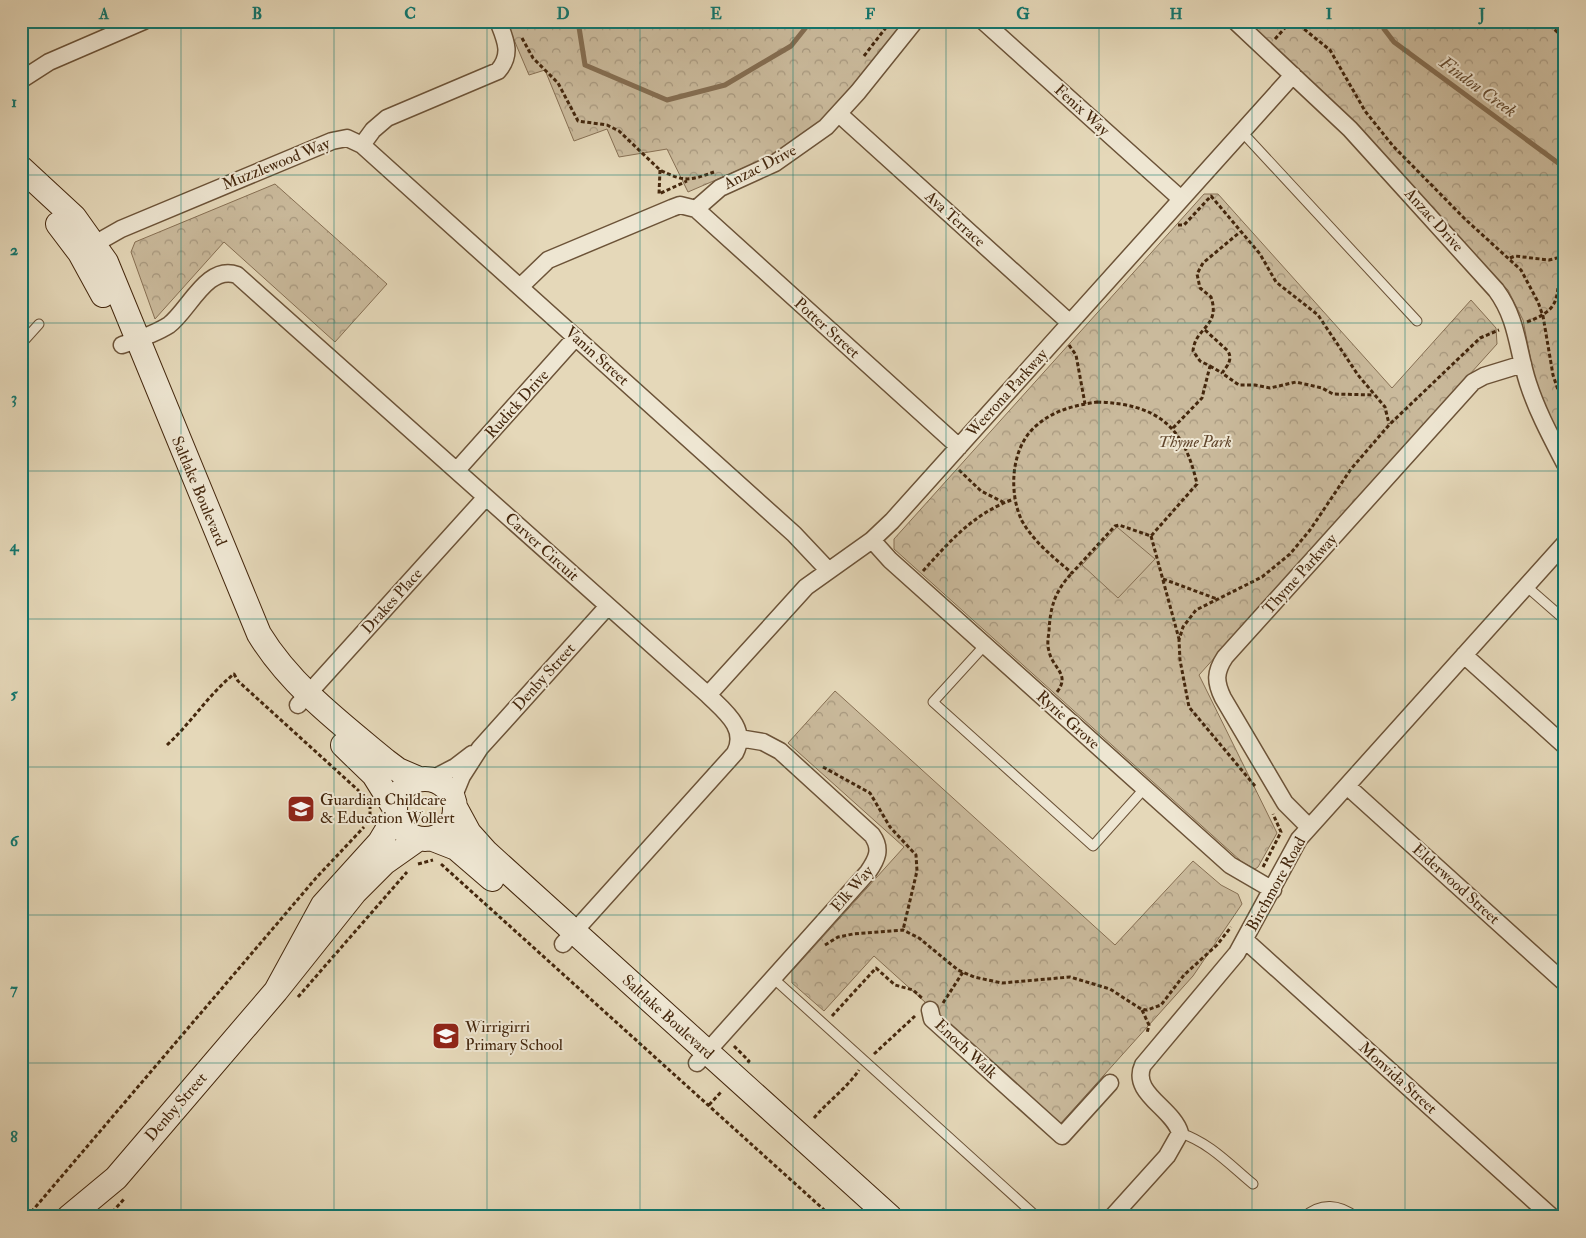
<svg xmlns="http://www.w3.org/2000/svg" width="1586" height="1238" font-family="'IM FELL Double Pica',serif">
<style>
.park{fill:url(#park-crowns);stroke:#877054}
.garden{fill:#caba9c;stroke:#877054}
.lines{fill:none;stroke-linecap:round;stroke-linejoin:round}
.stream{stroke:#846d51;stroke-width:5}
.lane-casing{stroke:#6c5338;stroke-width:11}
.street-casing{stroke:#6c5338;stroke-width:19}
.secondary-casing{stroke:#44270d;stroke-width:26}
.path{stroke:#44270d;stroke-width:3;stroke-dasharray:4 2.5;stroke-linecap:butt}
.lane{stroke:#eee6d2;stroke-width:9}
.street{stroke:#eee6d2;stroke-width:16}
.secondary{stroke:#eee6d2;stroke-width:24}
.grid{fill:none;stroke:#0f766e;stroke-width:1;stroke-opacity:0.55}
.labels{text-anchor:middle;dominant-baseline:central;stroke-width:4;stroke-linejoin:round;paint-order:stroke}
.street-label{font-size:16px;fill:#44270d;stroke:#eee6d2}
.park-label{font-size:16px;font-style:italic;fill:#5f442a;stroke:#eee6d2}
.poi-label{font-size:16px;fill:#44270d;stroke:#eee6d2;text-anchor:start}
.water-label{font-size:18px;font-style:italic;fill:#644a2f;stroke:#eee6d2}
.neatline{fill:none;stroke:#0f766e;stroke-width:2}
.grid-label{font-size:16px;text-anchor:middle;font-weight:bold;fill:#0f766e}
</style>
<defs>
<pattern id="park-crowns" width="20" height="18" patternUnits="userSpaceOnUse" patternTransform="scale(1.25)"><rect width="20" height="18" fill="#caba9c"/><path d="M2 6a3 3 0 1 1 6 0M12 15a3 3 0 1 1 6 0" fill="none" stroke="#a6977e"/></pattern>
</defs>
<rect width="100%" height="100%" fill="#e5d8b9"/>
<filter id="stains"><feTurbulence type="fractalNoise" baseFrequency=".004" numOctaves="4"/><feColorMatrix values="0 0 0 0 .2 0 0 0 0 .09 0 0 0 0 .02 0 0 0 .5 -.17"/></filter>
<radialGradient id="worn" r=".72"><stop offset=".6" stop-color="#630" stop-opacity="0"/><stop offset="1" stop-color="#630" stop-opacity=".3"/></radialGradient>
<!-- park -->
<path class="park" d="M506 21H907L843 102 792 147 688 192 667 149 619 157 607 129 574 141 545 70 529 75Z
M1243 21H1554L1565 31V448L1548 415 1533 372 1523 320 1508 290 1419 195Z
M275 184 387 284 335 342 224 242 155 319 131 252 135 242Z
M1204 194H1218L1392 388 1471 300 1496 328 1497 344 1199 675 1277 833 1258 867 1255 869 1242 862 894 549V539Z
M835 691 1115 945 1193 861 1221 885 1238 894 1242 904 1193 976 1060 1124 874 956 824 1011 792 983V971L904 847 788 743Z"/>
<!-- garden -->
<path class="garden" d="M1117 527 1155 559 1118 598 1082 565Z"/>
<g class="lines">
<!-- stream -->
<path class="stream" d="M578 21 585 65 667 100 725 85 791 46 811 21
M1383 21 1384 29 1394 42 1565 168"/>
<defs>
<path id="lane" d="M1242 132 1417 321
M21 344 39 324
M1526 586 1565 620
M985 645 933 702 1093 846 1144 789
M773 978 1037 1217
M1180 1133C1209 1142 1230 1165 1253 1184
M1304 1217C1321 1202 1339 1204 1356 1217"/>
<path id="street" d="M983 21 1181 199
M1235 21 1350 129 1496 290C1518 320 1517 349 1528 383 1537 411 1551 437 1565 464
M21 80 49 62 144 21
M839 114 1070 323
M362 145 794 534 828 570
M696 209 959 447
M84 250 121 229 332 141 347 138 362 145 373 130 387 118 498 71C513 54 505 39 498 21
M520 287 548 260 672 208 680 205 696 209 720 188 775 163 826 127 858 92 915 21
M122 345C137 340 155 334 169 325 189 310 207 264 237 275L708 695C724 711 748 728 735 753L563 944
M457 470 576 337
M872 540 890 560 1230 865 1273 890
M1464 655 1565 746
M708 695 806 587 872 540 892 521 1293 75
M298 705 486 497
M432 779 455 767 472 754
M1347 786 1565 983
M453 798 462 776 480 748 608 606
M1309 827 1285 803 1223 698C1215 682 1215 672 1225 657L1473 382 1484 376 1523 364
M1245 940 1552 1217
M930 1010 932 1019 1062 1136 1110 1083
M697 1063 868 872C877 859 882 849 872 835L780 751 763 742 739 738
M1112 1217 1167 1156 1180 1133C1173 1108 1130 1093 1143 1065L1237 953 1299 839 1565 543"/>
<path id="secondary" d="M21 168 74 217 106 262 259 634C290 685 340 723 386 761L398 770 419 779
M58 224 80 253 103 295
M343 745 374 775 394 807
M395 809a30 30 0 1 1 60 0a30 30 0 1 1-60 0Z
M456 809 469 833 486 852 890 1217
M395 817 380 842 323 905 276 991 355 892 384 863 418 839
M433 839 456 848 492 879
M69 1217 116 1178 276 991"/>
</defs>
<!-- lane casing -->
<use href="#lane" class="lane-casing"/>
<!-- street casing -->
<use href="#street" class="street-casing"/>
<!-- secondary casing -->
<use href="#secondary" class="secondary-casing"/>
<!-- path -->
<path class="path" d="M1294 21 1330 50 1365 111 1393 146 1465 219 1521 270 1538 302 1543 316 1553 375 1565 411
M1545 21 1565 39
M522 38 533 58 558 83 578 121 607 125 619 131 660 170C684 182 689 181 714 172
M1275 39 1291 21
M864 56 891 21
M660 170 659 194 687 181
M1178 225H1184L1211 196 1260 254 1276 282 1318 315 1358 375 1385 407 1389 424
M1510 258 1515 256 1549 260 1565 256
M1527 322C1568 307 1551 293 1565 262
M1205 330 1228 351C1233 360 1227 366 1222 373L1239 385H1255L1270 388 1296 382 1322 388 1333 394 1374 395
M1069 345 1076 355 1085 404
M1210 366 1222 373
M1097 402C1156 404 1184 425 1197 484L1151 536 1119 525 1115 526 1072 573C1054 558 1034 542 1022 521 1008 492 1011 446 1037 425 1054 410 1076 405 1097 402Z
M1173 428 1202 398 1210 366 1200 361 1193 351C1195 327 1221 327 1211 297L1200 288 1197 274 1203 263 1240 232
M959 470 981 491 1003 502
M1151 536 1179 639
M923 571C950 541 974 513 1014 499
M1163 579 1217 599
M1057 692C1071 674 1052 668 1049 651 1047 645 1048 638 1049 632 1050 607 1055 591 1072 573
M167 745C191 723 209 694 234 674L238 681 359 791
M823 767 870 793 890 827 916 855 917 871 903 930
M1255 786 1189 707 1180 660 1179 640 1183 627 1196 610 1262 577 1290 554 1310 530 1351 469 1389 425 1480 338 1499 330
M370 805V818
M418 864 433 860
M441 864 832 1217
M1263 867 1281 832 1273 814
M825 945 838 937 853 934 903 930 919 938 958 970 974 977 1002 983 1070 977 1110 989 1141 1009 1147 1010 1161 1005 1184 975 1217 945 1231 927
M298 997 407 872
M943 1003 963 972
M1142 1010 1149 1025 1147 1033
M832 1016 876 968 895 985 913 990 922 998
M734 1046 749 1061 747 1064
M874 1054 915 1016
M709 1105 722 1091
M814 1118C828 1101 847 1088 859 1070
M27 1217 316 878 364 827
M108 1217 124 1199"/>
<!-- lane -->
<use href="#lane" class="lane"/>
<!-- street -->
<use href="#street" class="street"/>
<!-- secondary -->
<use href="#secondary" class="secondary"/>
</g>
<!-- grid -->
<path class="grid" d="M181 21V1217M334 21V1217M487 21V1217M640 21V1217M793 21V1217M946 21V1217M1099 21V1217M1252 21V1217M1405 21V1217M21 175H1565M21 323H1565M21 471H1565M21 619H1565M21 767H1565M21 915H1565M21 1063H1565"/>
<!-- icons -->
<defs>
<symbol id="school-square" viewBox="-11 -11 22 22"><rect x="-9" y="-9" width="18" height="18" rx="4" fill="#8f2418" stroke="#eee6d2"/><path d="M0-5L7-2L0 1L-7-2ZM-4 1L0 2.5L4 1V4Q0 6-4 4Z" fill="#fff"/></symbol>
</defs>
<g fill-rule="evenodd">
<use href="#school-square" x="285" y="793" width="32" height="32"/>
<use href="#school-square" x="430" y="1020" width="32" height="32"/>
</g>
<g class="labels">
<!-- street labels -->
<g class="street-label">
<text transform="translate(1082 110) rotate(42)">Fenix Way</text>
<text transform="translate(276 164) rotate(-22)">Muzzlewood Way</text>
<text transform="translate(760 167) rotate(-27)">Anzac Drive</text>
<text transform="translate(955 219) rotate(42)">Ava Terrace</text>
<text transform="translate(1434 220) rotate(48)">Anzac Drive</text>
<text transform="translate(827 328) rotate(42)">Potter Street</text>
<text transform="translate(597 356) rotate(42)">Vanin Street</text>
<text transform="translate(1007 393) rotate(-48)">Weerona Parkway</text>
<text transform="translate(517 404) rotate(-48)">Rudick Drive</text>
<text transform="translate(199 491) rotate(67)">Saltlake Boulevard</text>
<text transform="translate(542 547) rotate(42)">Carver Circuit</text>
<text transform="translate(1300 574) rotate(-48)">Thyme Parkway</text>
<text transform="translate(392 601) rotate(-48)">Drakes Place</text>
<text transform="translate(544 677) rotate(-48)">Denby Street</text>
<text transform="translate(1068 720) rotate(42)">Ryrie Grove</text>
<text transform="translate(1276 884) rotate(-61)">Birchmore Road</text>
<text transform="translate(1456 884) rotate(42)">Elderwood Street</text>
<text transform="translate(852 889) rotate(-49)">Elk Way</text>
<text transform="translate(668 1017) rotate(42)">Saltlake Boulevard</text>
<text transform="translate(966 1049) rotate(43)">Enoch Walk</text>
<text transform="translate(1398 1078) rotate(42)">Monvida Street</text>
<text transform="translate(176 1107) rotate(-49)">Denby Street</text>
</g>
<!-- park labels -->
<g class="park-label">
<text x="1195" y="442">Thyme Park</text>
</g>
<!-- poi labels -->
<g class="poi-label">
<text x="320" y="800">Guardian Childcare<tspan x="320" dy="18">&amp; Education Wollert</tspan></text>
<text x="465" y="1027">Wirrigirri<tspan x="465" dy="18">Primary School</tspan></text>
</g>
<!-- water labels -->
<g class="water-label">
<text transform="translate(1478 87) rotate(36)">Findon Creek</text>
</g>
</g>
<!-- margin -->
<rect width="1586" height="1238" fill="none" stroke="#e5d8b9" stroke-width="55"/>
<rect x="28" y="28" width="1530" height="1182" class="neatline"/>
<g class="grid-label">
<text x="104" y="19">A</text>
<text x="257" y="19">B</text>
<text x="410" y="19">C</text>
<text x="563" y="19">D</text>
<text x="716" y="19">E</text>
<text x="870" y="19">F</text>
<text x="1023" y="19">G</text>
<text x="1176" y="19">H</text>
<text x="1329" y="19">I</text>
<text x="1482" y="19">J</text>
<text x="14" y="107">1</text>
<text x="14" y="255">2</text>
<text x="14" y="403">3</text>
<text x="14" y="551">4</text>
<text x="14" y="699">5</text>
<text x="14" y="846">6</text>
<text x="14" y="994">7</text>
<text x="14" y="1142">8</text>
</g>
<rect width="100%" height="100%" filter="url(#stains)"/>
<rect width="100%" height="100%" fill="url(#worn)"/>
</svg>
